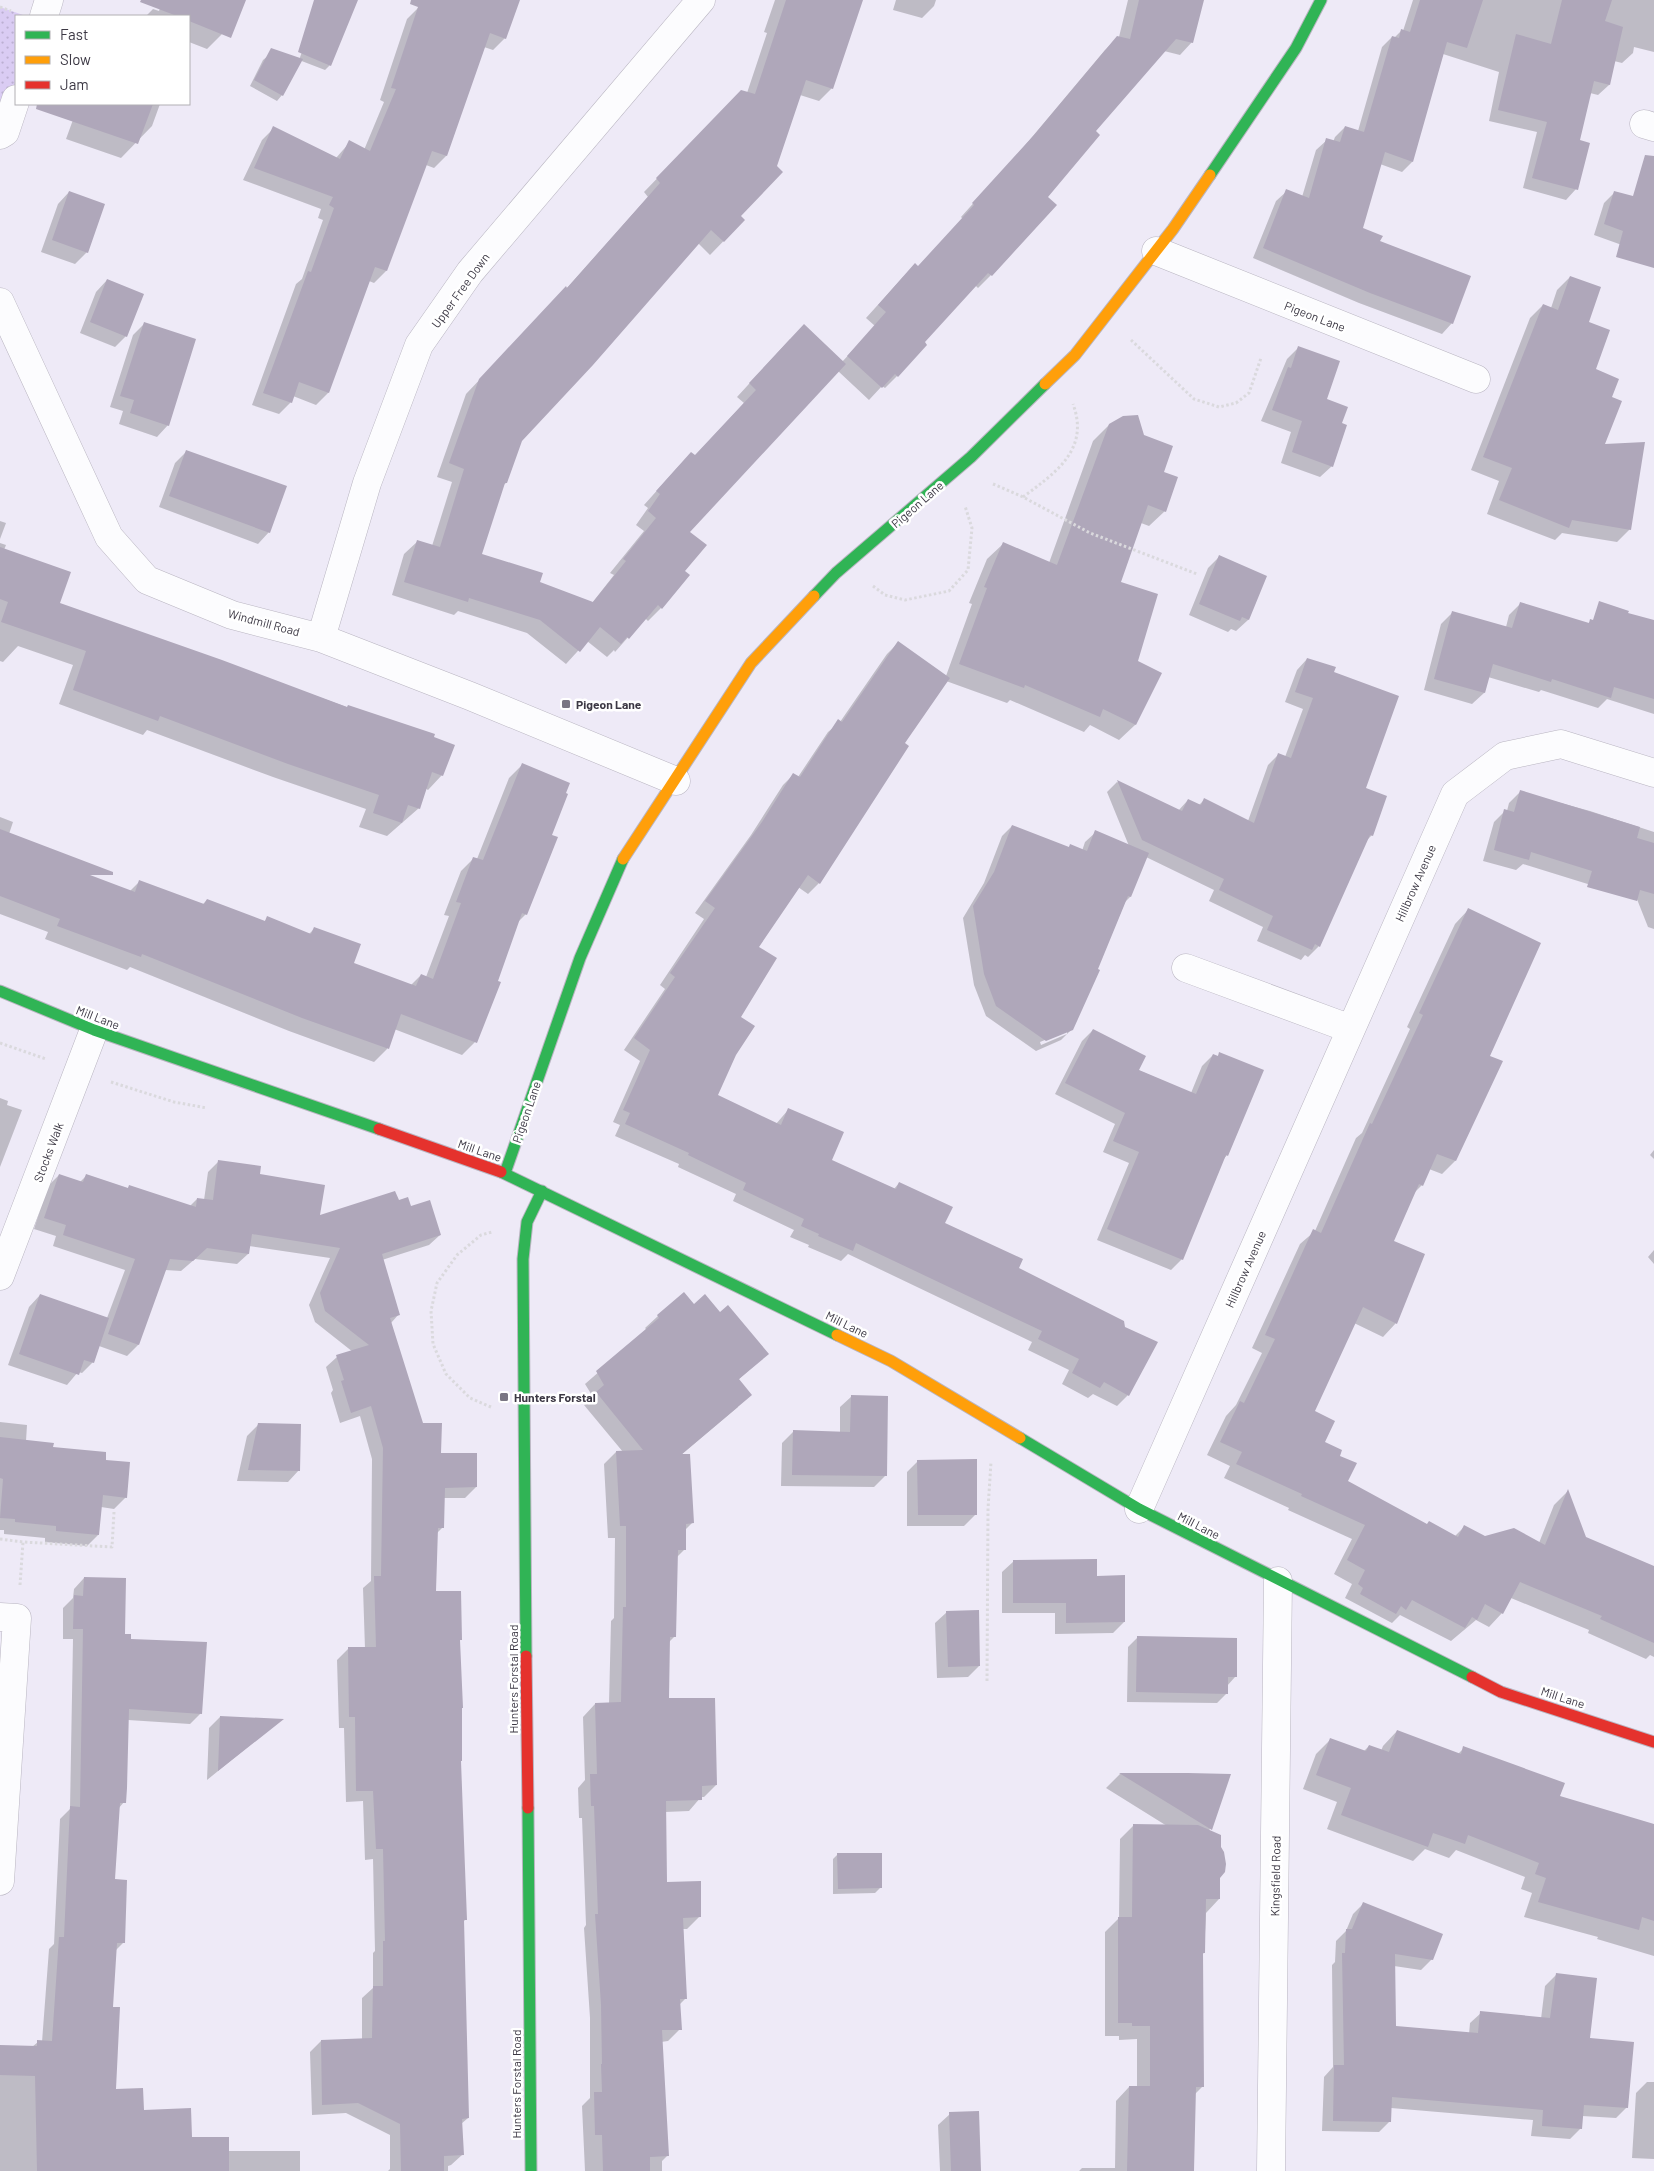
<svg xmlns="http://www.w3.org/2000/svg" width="1654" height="2171" font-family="Barlow,sans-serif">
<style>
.park{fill:url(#park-dots)}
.shadow{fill:#0003;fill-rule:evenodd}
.building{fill:#afa7ba}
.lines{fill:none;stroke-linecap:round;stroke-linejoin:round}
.street-casing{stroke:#b9b5c1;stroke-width:29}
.fast-casing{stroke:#b9b5c1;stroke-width:13}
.slow-casing{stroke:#b9b5c1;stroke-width:13}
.jam-casing{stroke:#b9b5c1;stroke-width:13}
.path{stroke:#dad9dd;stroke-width:3;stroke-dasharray:2.5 2.5;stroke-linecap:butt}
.street{stroke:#fcfcfe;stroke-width:28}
.fast{stroke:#30b455;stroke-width:11}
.slow{stroke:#ff9f0a;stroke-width:11}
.jam{stroke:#e5322d;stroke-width:11}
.poi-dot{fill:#7a7683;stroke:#fff;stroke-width:2}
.labels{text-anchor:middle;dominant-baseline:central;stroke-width:5;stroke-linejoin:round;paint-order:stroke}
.street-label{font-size:12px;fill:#3c3844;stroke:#fff}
.poi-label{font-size:12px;font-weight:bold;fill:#3c3844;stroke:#fff;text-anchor:start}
</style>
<defs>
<pattern id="park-dots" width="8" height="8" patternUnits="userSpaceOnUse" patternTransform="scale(1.25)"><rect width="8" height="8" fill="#daccf3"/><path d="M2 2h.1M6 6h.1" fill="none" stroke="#bcb0d2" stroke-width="1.8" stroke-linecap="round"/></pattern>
</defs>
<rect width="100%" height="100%" fill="#eeeaf7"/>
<!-- park -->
<path class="park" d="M0 7 26 16H16V99L0 135Z"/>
<!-- shadow -->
<path class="shadow" d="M163 0H235L222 34 207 49 189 42V16H146L153 9 159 11Z
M321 0H357L330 65 325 70 299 60Z
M423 0H519L505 38 493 50 484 47 446 156 434 168 426 165 386 271 374 283 369 281 328 393 316 405 293 396 291 402 279 414 252 405 296 284 302 279 323 220 318 218 321 209 243 180 262 140 274 128 336 158 350 142 364 150 384 102 380 100 407 19 419 7Z
M775 0H862L832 88 819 101 800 95 739 216 743 221 710 255 698 243 521 441 506 483 502 486 481 555 539 583 592 603 614 575 610 573 644 531 636 525 648 508 644 505 678 467 695 456 744 403 737 397 790 339 842 362 875 326 866 318 903 277 918 268 963 219 961 217 1022 149 1105 50 1119 37 1128 0H1203L1192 42 1180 55 1164 51 1094 132 1046 197 1055 205 991 275 978 288 975 285 923 342 897 376 885 388 882 386 869 400 838 371 688 532 683 571 661 608 648 621 645 618 615 652 614 650 607 657 587 641 566 664 527 633 458 611 454 615 392 595 404 554 418 541 432 546 452 482 437 477 466 394 566 289 648 197 644 192 728 105 747 93 767 33 764 32Z
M896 0H936L934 6 922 18 893 10Z
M1413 0H1654V52L1634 47 1633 53 1622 63 1614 61 1609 85 1598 95 1590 93 1578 141 1576 189 1566 200 1523 188 1537 132 1489 121 1499 72 1443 54 1412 162 1402 172 1380 164 1361 228 1379 242 1452 323 1442 334 1359 303 1253 258 1276 201 1287 191 1302 197 1316 150 1327 140 1333 142 1335 137 1345 127 1358 131 1382 47 1392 37 1394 38 1401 31H1403Z
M269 55 282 95 277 101 250 86 263 60Z
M70 104H160L152 126 121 158 66 139 74 117 66 114Z
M69 192 87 252 75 264 41 252 58 204Z
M1615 192 1654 203V267L1633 249 1594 235 1604 203Z
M1570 277 1587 322 1594 370 1611 398 1603 446 1630 529 1617 542 1562 533 1555 540 1487 514 1499 481 1471 470 1530 318 1543 305 1551 308 1557 290Z
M107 280 126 336 115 347 80 333 96 292Z
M144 324 168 425 157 437 119 424 123 411 110 407 133 335Z
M1298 348 1325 400 1341 424 1332 466 1320 477 1281 463 1291 432 1261 421 1287 359Z
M1109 425 1143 435 1162 473 1165 511 1149 526 1141 523 1119 582 1136 662 1160 674 1135 725 1119 740 1090 725 1084 732 1010 700 1007 703 946 681 903 743 819 883 808 894 798 887 758 947 739 1017 735 1054 716 1096 776 1124 788 1110 830 1161 894 1189 899 1183 944 1223 1018 1268 1128 1395 1117 1406 1093 1394 1088 1398 1062 1384 1069 1370 1028 1350 1032 1342 848 1254 841 1261 808 1247 809 1245 790 1237 794 1230 733 1201 736 1194 678 1167 679 1164 615 1136 620 1125 613 1122 640 1061 624 1050 665 989 660 985 704 919 695 913 751 835 783 785 794 774 798 777 828 732 840 722 887 654 898 643 946 676 972 604 969 603 987 559 1003 544 1049 563 1093 441Z
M186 452 269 532 258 544 159 507 175 463Z
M0 521 6 523 0 539Z
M0 543 6 545 4 550 59 604 433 738 442 775 428 790 425 788 419 808 387 836 359 827 366 809 273 777 147 730 143 735 59 704 73 665 18 646 3 662 0 661Z
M1219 557 1265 576 1248 620 1236 631 1231 629 1228 632 1189 615 1208 568Z
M1521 603 1587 624 1590 622 1654 639V714L1607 699 1598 708 1541 690 1539 692 1488 677 1484 693 1472 704 1424 690 1441 624 1452 613 1506 627 1509 615Z
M1307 659 1332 673 1364 789 1372 835 1367 840 1319 946 1308 957 1305 955 1301 960 1257 941 1263 927 1209 901 1214 890 1146 857 1130 897 1125 902 1072 1029 1061 1040 1036 1051 986 1016 974 985 963 918 984 883 1002 836 1012 826 1068 848 1070 846 1082 851 1085 842 1096 832 1129 846 1107 792 1117 782 1178 811 1188 800 1199 805 1204 800 1248 821 1268 765 1278 755 1285 757 1303 709 1285 702 1297 670ZM1067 1031V1034L1041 1045 1040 1042Z
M522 765 551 835 526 914 518 922 496 982 499 983 475 1042 462 1055 394 1029 387 1049 374 1062 289 1031 130 967 127 970 45 939 48 932 0 914V817L13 822 9 834 76 871 130 891 139 882 202 905 207 900 264 922 268 918 309 934 314 929 352 964 411 985 421 975 426 977 449 916 444 915 461 871 474 858 477 859 509 778Z
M1520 792 1590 811 1654 832V929L1648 927 1623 864 1607 890 1523 864 1516 870 1483 861 1494 822 1505 811H1507L1509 803Z
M1468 910 1488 1056 1455 1161 1442 1174 1429 1169 1422 1185 1414 1193 1392 1241 1396 1323 1383 1337 1354 1323 1313 1412 1324 1443 1338 1456 1347 1482 1426 1525 1455 1536 1464 1527 1485 1538 1539 1543 1554 1505 1567 1492 1585 1538 1654 1568V1657L1650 1655 1646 1659 1588 1633 1589 1630 1511 1598 1502 1613 1489 1627 1476 1620 1451 1641 1400 1615 1392 1623 1345 1598 1352 1584 1334 1574 1352 1539 1288 1510 1289 1508 1224 1478 1230 1466 1207 1455 1226 1416 1236 1405 1262 1353 1252 1348 1300 1244 1315 1231 1356 1138 1362 1133 1410 1029 1407 1027 1455 924Z
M1093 1030 1138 1070 1191 1093 1202 1066 1213 1055 1217 1057 1220 1054 1227 1155 1222 1161 1182 1259 1171 1270 1097 1240 1129 1163 1103 1152 1115 1124 1055 1094 1082 1041Z
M0 1098 8 1101 7 1105 22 1110 0 1167Z
M1654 1150V1159L1650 1155Z
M219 1161 258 1175 318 1217 398 1202 410 1208 440 1235 429 1245 382 1260 399 1314 391 1323 422 1424 440 1454 476 1487 465 1498H443V1527L437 1533 435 1592 461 1639 459 1642V1762L465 1920 463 1922 468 2118 461 2124 462 2155 451 2165 448 2166V2171H388L390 2169V2135L346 2113 312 2115 310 2052 321 2041 362 2039V1998L373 1988V1953L375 1951 373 1859 365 1860 363 1801 346 1802 344 1728H339L337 1660 348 1649H365L363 1588 371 1581 372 1459 360 1416 340 1423 331 1393 333 1390 326 1367 337 1357 353 1352 315 1322 309 1305 330 1258 249 1246 248 1254 237 1264 195 1259 181 1271 165 1270 138 1345 127 1356 99 1346 93 1362 82 1373 78 1372 67 1385 8 1365 29 1307 40 1295 107 1318 125 1270 53 1246 56 1236 34 1229 48 1186 59 1175 80 1182 86 1176 127 1189 130 1186 189 1207 197 1199 204 1200 208 1172Z
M1654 1250V1264L1648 1257Z
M684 1293 694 1305 720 1313 767 1354 738 1380V1407L681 1455 692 1523 685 1530V1549L677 1557 675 1636 669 1642 668 1699 716 1785 704 1797H701L689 1811 665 1812 666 1884 699 1917 687 1929H683L686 1998 679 2005 680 2029 668 2041 661 2042 667 2156 662 2161V2171H585L582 2106 590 2098V2018L584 1928 586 1925 582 1818H579L578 1788 585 1780 583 1717 595 1704H609L611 1621 614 1618 615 1538H608L604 1464 616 1452H623L584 1405 593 1397 585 1384 647 1330 645 1328 658 1316Z
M852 1396 885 1476 874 1487 781 1486 782 1443 793 1432 840 1433V1407Z
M0 1422 27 1425 26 1441 104 1461 126 1497 114 1509 101 1507 98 1535 87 1546 45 1542V1538L4 1534V1530H0Z
M259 1424 299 1470 288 1482 237 1481 247 1436Z
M918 1461 976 1514 964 1526H907V1472Z
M1014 1561 1095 1577 1124 1622 1113 1633 1055 1634V1613H1002V1572Z
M84 1578 123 1635 201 1713 190 1724 128 1720 124 1802 118 1809 114 1880 123 1943 115 1951 112 2008 114 2091 143 2111 191 2138 228 2151H300V2171H0V2046L32 2047 38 2042H42L49 1949 54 1944 60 1819 70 1809 73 1639H63V1608L73 1598 74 1589Z
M947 1612 979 1666 968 1677 937 1678 935 1623Z
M1138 1637 1235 1677 1227 1686V1693L1217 1703 1127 1702 1128 1647Z
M220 1717 281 1720 207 1780 209 1728Z
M1397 1731 1458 1754 1464 1748 1559 1797 1654 1825V1956L1597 1939 1598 1937 1524 1917 1532 1893 1521 1889 1525 1877 1456 1850 1449 1858 1425 1849 1413 1861 1327 1829 1337 1802 1303 1789 1316 1754 1330 1740 1363 1752 1369 1746 1381 1751 1383 1746Z
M1120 1774 1230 1775 1209 1831 1219 1877V1899L1206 1913 1204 1953 1201 1955 1203 2086 1194 2095 1192 2171H1079L1082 2168H1115L1116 2101 1129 2087H1137V2039L1119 2040V2036H1105V1932L1119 1918 1120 1839 1133 1826H1167L1106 1788Z
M838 1854 880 1888 875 1893 833 1894V1859Z
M1363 1904 1432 1959 1421 1970 1394 1966 1395 2027 1469 2034 1470 2023 1481 2013 1541 2019 1545 1986 1556 1975 1589 2039 1627 2107 1616 2118 1582 2116 1581 2128 1570 2139 1531 2136 1533 2120 1391 2108 1390 2121 1379 2132 1322 2131 1324 2077 1333 2067 1332 1965 1335 1962 1336 1941 1346 1931 1353 1914Z
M1647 2082H1654V2159L1632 2158 1636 2093Z
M950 2114 979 2171H940L938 2125Z"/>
<!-- building -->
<path class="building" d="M141 0H246L231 38 189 21V16H177L140 2Z
M314 0H358L331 66 298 52Z
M411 0H520L506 39 490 33 447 156 432 151 387 271 375 267 329 393 299 382 292 403 263 393 308 271 311 272 334 208 329 205 333 197 254 168 273 126 340 159 349 140 370 151 396 89 391 88 418 7 410 4Z
M786 0H863L833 89 806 80 777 166 783 172 741 216 745 220 724 242 711 230 593 365 522 441 507 483H505L482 554 543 573 540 582 593 602 626 561 623 559 656 518 648 511 660 494 656 491 691 452 695 455 756 390 749 383 804 324 846 364 690 532 707 545 685 571 690 575 662 609 658 605 629 639 627 637 621 644 600 627 580 652 540 620 469 598 468 602 404 582 417 540 440 547 464 469 449 463 479 379 566 286 567 288 660 183 656 178 741 90 755 94Z
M1139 0H1204L1193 43 1176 39 1096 131 1100 135 1048 197 1057 205 992 276 988 273 925 342 927 345 898 377 895 374 882 388 847 356 886 312 878 305 915 263 918 266 974 205 972 203 1034 135 1117 36 1130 39Z
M1420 0H1483L1467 48 1447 42 1413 162 1385 152 1363 228 1383 236 1380 241 1471 276 1453 324 1370 293 1263 248 1286 189 1309 198 1326 138 1340 142 1345 126 1364 132 1392 36 1399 38 1401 29 1410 32Z
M1562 0H1612L1605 21 1623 27 1610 85 1594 81 1580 140 1590 143 1578 190 1532 178 1547 122 1498 110 1516 34 1551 44Z
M271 48 303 59 283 96 254 80Z
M37 104H153L138 144 36 109Z
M1645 155 1654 156V268L1616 257 1623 231 1604 224 1614 191 1633 196Z
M69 191 105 204 88 253 52 240Z
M1570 276 1601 287 1589 322 1610 330 1596 369 1619 379 1612 397 1622 401 1605 444 1645 442 1631 530 1572 520 1569 528 1499 500 1512 468 1483 457 1543 304 1558 310Z
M107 279 144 294 127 337 90 322Z
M144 322 196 339 169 426 130 413 134 400 120 396Z
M1298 346 1340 361 1327 399 1348 407 1342 423 1347 425 1333 467 1292 452 1302 421 1272 410 1288 367 1291 368Z
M1138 415 1144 435 1173 446 1164 472 1178 477 1166 512 1148 505 1121 582 1158 594 1138 661 1162 673 1136 725 1103 709 1100 717 1025 685 1024 688 959 664 987 588 984 587 1003 542 1057 565 1109 424 1123 416Z
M186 450 287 486 270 533 169 496Z
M0 547 71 572 60 603 222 660 347 707 348 705 435 734 434 737 455 745 443 776 432 772 420 809 408 805 402 823 373 813 379 795 288 764 160 716 158 721 73 690 86 651 1 622 8 602 0 599Z
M1219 555 1267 576 1249 620 1242 617 1240 621 1199 604Z
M1599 601 1629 611 1628 613 1654 620V699L1614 687 1611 698 1552 679 1551 682 1493 664 1485 693 1434 679 1452 611 1512 628 1520 602 1589 623 1590 619 1593 620Z
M898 641 950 678 905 743 909 746 820 884 808 875 759 947 777 958 741 1017 755 1026 736 1055 718 1095 781 1125 788 1108 844 1132 832 1160 896 1189 899 1182 953 1207 945 1223 1023 1259 1019 1268 1124 1321 1125 1327 1158 1342 1129 1396 1104 1382 1100 1388 1072 1373 1079 1359 1038 1339 1042 1331 856 1243 853 1251 818 1236 819 1234 801 1226 804 1219 743 1190 746 1183 688 1155 689 1153 625 1124 630 1113 623 1110 650 1050 634 1038 675 977 670 973 715 908 705 901 762 822 793 773 800 777 838 719 842 722Z
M1307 658 1336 667 1334 672 1399 696 1366 788 1387 796 1373 836 1370 835 1320 947 1315 944 1312 950 1267 930 1273 916 1219 890 1224 879 1142 840 1117 780 1182 811 1188 799 1201 805 1204 798 1254 823 1278 753 1291 758 1313 698 1295 692Z
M522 763 570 783 566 793 568 794 552 835 558 837 527 915 522 913 498 981 501 982 477 1043 401 1014 389 1049 302 1018 142 954 141 957 57 926 60 919 0 896V829L113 872V875H90L135 892 139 880 204 904 207 899 265 921 267 916 311 934 314 927 361 944 354 963 416 986 421 974 433 979 461 903 456 902 473 857 483 860Z
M1520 790 1640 827 1637 838 1654 843V894L1640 890 1637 901 1587 887 1592 871 1531 852 1529 860 1494 850 1504 809 1514 812Z
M1012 825 1069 847 1070 844 1087 851 1095 830 1149 853 1131 897 1128 896 1098 969 1100 970 1073 1030 1046 1041 996 1006 984 974 973 906 994 872Z
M1468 908 1541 943 1490 1056 1503 1061 1456 1161 1437 1154 1423 1186 1419 1184 1394 1241 1425 1254 1397 1324 1363 1307 1315 1411 1335 1421 1325 1442 1342 1450 1340 1456 1357 1463 1348 1481 1427 1524 1429 1521 1458 1537 1464 1525 1485 1536 1514 1528 1545 1545 1568 1489 1586 1537 1654 1566V1643L1600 1619 1602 1616 1520 1582 1503 1614 1485 1604 1477 1620 1472 1617 1465 1628 1412 1600 1406 1610 1401 1606 1396 1614 1360 1594 1363 1588 1358 1584 1365 1570 1347 1560 1365 1525 1301 1496 1302 1494 1236 1464 1242 1452 1220 1442 1240 1401 1244 1403 1275 1339 1265 1335 1313 1229 1321 1233 1370 1123 1372 1124 1423 1015 1419 1013Z
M1093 1029 1146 1056 1139 1070 1196 1094 1213 1054 1218 1056 1219 1052 1264 1070 1228 1156 1226 1155 1183 1260 1107 1229 1139 1152 1113 1141 1125 1113 1065 1083Z
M218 1160 261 1166 260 1174 325 1185 320 1215 395 1191 399 1200 408 1197 411 1206 430 1200 441 1235 382 1254 400 1315 390 1318 423 1423H442L441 1453H477V1487L445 1488 444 1528H438L436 1591H461L462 1640H460L463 1708H462V1761H461L465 1868 467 1920H464L469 2118 462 2119 464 2155 444 2156V2171H401L400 2124 358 2103 322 2105 321 2040 372 2038 373 1986H383V1941H385L383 1849H376L373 1791H356L355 1717H349L348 1647H376L374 1576H381L383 1448 371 1406 351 1413 341 1381 344 1380 336 1355 369 1345 325 1311 320 1293 340 1248 252 1234 249 1254 207 1248 193 1261 170 1259 139 1345 108 1334 135 1259 63 1235 66 1225 44 1218 59 1174 83 1182 86 1174 128 1188 129 1185 196 1207 197 1198 213 1200Z
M684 1292 694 1304 705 1294 720 1312 728 1305 769 1354 739 1379 752 1395 682 1454H690L694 1523 686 1524V1550H678L676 1637H670L669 1698H715L717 1785 702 1786V1800L666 1801 667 1882 701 1881V1917L683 1918 687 1999H680L682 2030H662L669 2156 650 2157V2171H603L602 2135H595L594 2092H602L601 2064H602L601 2005 595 1914H598L594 1806H591L590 1774H597L595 1703 621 1702 623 1607H626V1526H620L616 1451 643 1450 596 1392 604 1385 596 1371 659 1318 657 1315Z
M40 1294 109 1318 94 1363 84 1360 79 1375 19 1354Z
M851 1395 888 1396 887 1476 792 1475 793 1430 850 1432Z
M258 1423 301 1424 300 1471 248 1470Z
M0 1437 54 1443 53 1447 106 1452V1460L130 1462 127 1498 103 1495 99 1535 56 1531V1526L15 1522V1519L0 1518 3 1479 0 1478Z
M977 1459V1515H918L917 1460Z
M1097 1559V1576L1125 1575V1622L1066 1623V1603H1013V1560Z
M84 1577 126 1578 125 1634H131V1639L207 1642 202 1714 129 1709 127 1788 126 1803H120L115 1879 127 1880 125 1943H117L113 2007H120L116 2089 143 2088 144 2110 191 2108 192 2137H229V2171H37L35 2076 0 2075V2045L37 2046V2040L52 2041 59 1937H64L70 1806 80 1807 83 1629H73L74 1595 83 1596Z
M979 1610 980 1666 948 1667 946 1611Z
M1137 1636 1237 1638V1677H1228V1694L1136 1692Z
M220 1716 284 1719 218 1771Z
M1397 1730 1461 1754 1463 1746 1565 1783 1560 1796 1654 1824V1921L1642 1917 1639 1930 1538 1902 1546 1878 1535 1874 1539 1863 1468 1835 1465 1844 1433 1833 1428 1847 1341 1815 1351 1788 1316 1775 1330 1738 1366 1751 1369 1745 1389 1752Z
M1119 1773H1188L1231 1774 1212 1830Z
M1133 1824 1198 1825 1221 1835V1847L1224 1852 1226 1864 1225 1872 1220 1878V1899H1206L1205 1953H1203L1204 2087H1196L1194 2171H1127L1129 2086H1150V2026H1132V2023H1118V1917H1132Z
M837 1853H882V1888L838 1889Z
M1363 1902 1443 1934 1433 1960 1395 1954 1396 2026 1478 2033 1480 2011 1550 2018 1556 1973 1597 1978 1590 2038 1634 2042 1628 2108 1584 2105 1582 2129 1542 2126 1543 2110 1392 2097 1391 2122 1333 2121 1334 2065H1344L1342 1953H1345L1346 1929H1352Z
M979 2111 981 2171H951L949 2112Z"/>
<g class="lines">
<defs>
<path id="street" d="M44 16 49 0
M1644 124 1654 127
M0 135 5 132 16 99
M1156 251 1476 379
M0 302 109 537 147 580 232 615 321 638 470 696 676 781
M321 638 367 483 419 345 470 272 701 0
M1186 968 1351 1029
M0 1276 94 1030
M1139 1509 1455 794 1505 756 1561 744 1654 773
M0 1617 17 1618 0 1881
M1271 2171 1278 1581"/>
<path id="fast" d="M1210 175 1296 48 1321 0
M814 596 836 573 971 457 1045 384
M0 991 94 1030 379 1129
M501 1172 837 1335
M505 1173 580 958 623 859
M1020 1438 1139 1509 1472 1677
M526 1656 523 1259 527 1222 542 1191
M528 1808 531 2171"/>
<path id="slow" d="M1045 384 1075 355 1173 229 1210 175
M623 859 751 663 814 596
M837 1335 891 1361 1020 1438"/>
<path id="jam" d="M379 1129 501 1172
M526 1656 528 1808
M1472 1677 1501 1692 1654 1742"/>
</defs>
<!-- street casing -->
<use href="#street" class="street-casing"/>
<!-- fast casing -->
<use href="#fast" class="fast-casing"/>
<!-- slow casing -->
<use href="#slow" class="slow-casing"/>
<!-- jam casing -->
<use href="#jam" class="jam-casing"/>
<!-- path -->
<path class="path" d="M0 7 11 11
M1131 340 1194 399 1219 407 1236 403 1249 393 1261 358
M993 484 1023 497 1090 533 1197 574
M1023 497C1055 473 1090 450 1073 404
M873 586 885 595 905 600 949 591 968 570 972 528 965 506
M0 1043 46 1059
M111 1082 174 1102 207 1108
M491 1407 470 1398 446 1374 433 1344 431 1311 437 1283 457 1255 481 1235 492 1232
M0 1539 23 1542
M20 1585 23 1542 112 1547 114 1512
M987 1681 988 1509 991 1462"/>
<!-- street -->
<use href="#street" class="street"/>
<!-- fast -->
<use href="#fast" class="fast"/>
<!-- slow -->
<use href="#slow" class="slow"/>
<!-- jam -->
<use href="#jam" class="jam"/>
</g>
<!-- markers -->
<g class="poi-dot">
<rect x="561" y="699" width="10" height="10" rx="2.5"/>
<rect x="499" y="1392" width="10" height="10" rx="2.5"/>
</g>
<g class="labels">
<!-- street labels -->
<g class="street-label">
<text transform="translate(460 290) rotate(-54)">Upper Free Down</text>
<text transform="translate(1315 316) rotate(21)">Pigeon Lane</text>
<text transform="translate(917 504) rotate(-41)">Pigeon Lane</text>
<text transform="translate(264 622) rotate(15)">Windmill Road</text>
<text transform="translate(1415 883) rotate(-66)">Hillbrow Avenue</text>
<text transform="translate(98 1017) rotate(21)">Mill Lane</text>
<text transform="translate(526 1112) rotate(-71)">Pigeon Lane</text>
<text transform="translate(480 1150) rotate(19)">Mill Lane</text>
<text transform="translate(48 1152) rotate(-69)">Stocks Walk</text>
<text transform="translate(1245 1269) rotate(-66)">Hillbrow Avenue</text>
<text transform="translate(847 1324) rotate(26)">Mill Lane</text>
<text transform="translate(1199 1525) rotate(27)">Mill Lane</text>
<text transform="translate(513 1679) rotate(-90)">Hunters Forstal Road</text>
<text transform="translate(1563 1697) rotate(18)">Mill Lane</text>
<text transform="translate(1275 1876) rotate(-89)">Kingsfield Road</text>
<text transform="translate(516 2084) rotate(-90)">Hunters Forstal Road</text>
</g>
<!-- poi labels -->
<g class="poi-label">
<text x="576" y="704">Pigeon Lane</text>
<text x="514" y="1397">Hunters Forstal</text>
</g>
</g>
<!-- legend -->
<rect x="15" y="15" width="175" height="90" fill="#ffffff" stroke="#b1afb4"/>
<rect x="25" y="31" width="25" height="8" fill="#30b455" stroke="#b1afb4"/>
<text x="60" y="40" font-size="15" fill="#3c3844">Fast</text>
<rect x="25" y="56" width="25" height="8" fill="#ff9f0a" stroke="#b1afb4"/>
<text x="60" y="65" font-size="15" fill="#3c3844">Slow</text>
<rect x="25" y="81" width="25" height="8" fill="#e5322d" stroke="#b1afb4"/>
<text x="60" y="90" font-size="15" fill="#3c3844">Jam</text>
</svg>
